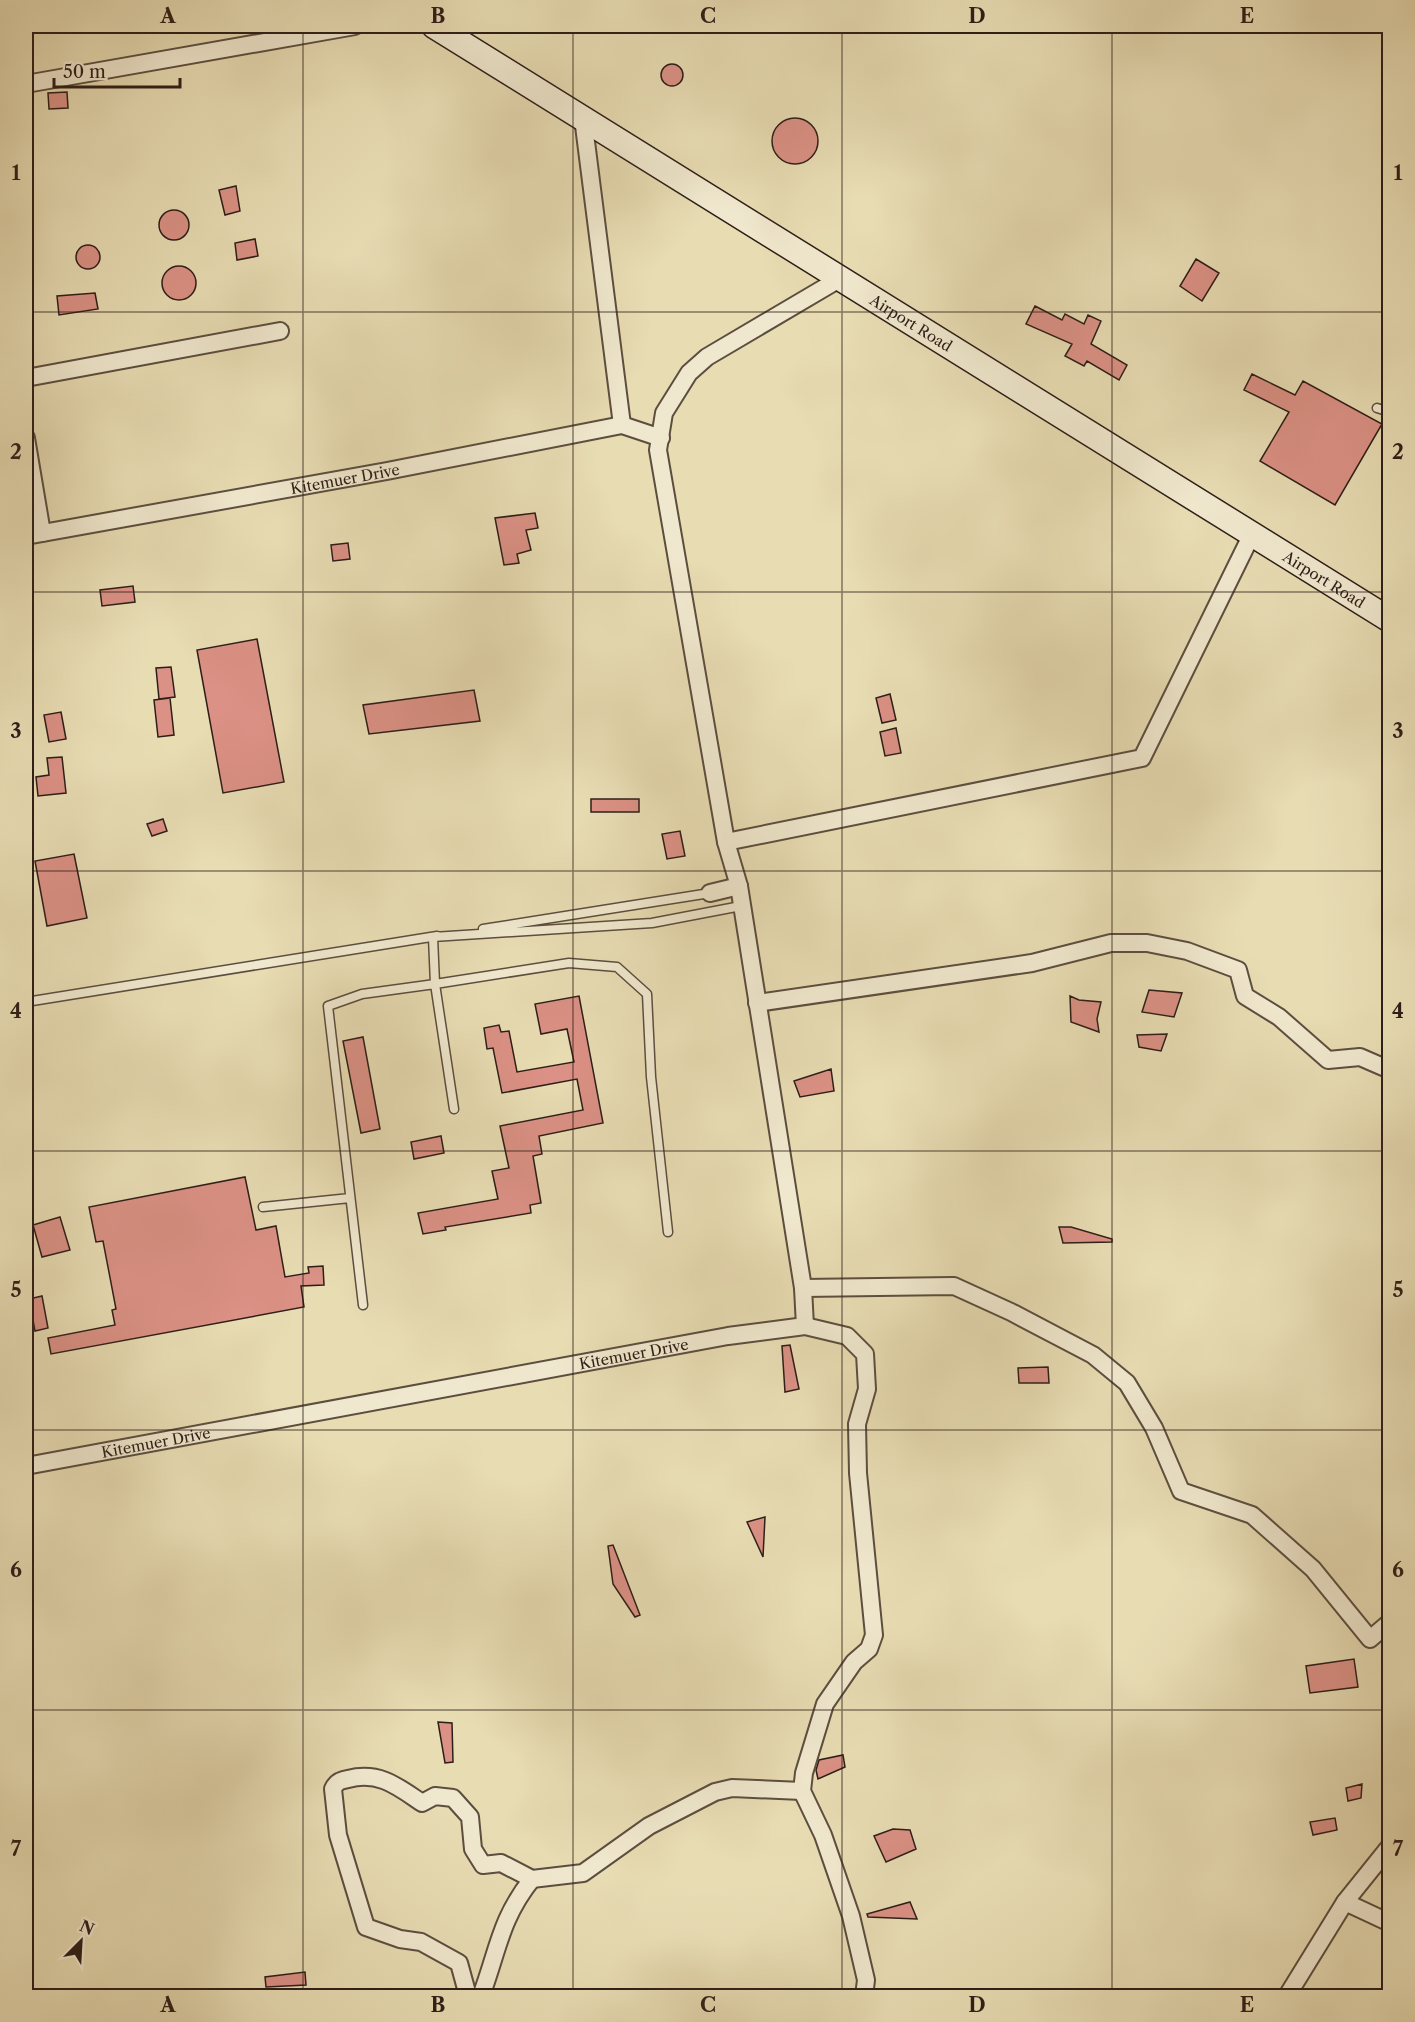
<svg xmlns="http://www.w3.org/2000/svg" width="1415" height="2022" font-family="'Libre Caslon Text',serif">
<style>
.building{fill:#db9185;stroke:#2d1e18;stroke-width:1.5}
.lines{fill:none;stroke-linecap:round;stroke-linejoin:round}
.lane-casing{stroke:#5c4e3f;stroke-width:11}
.street-casing{stroke:#5c4e3f;stroke-width:20}
.secondary-casing{stroke:#2d1e18;stroke-width:27}
.lane{stroke:#f0e8ce;stroke-width:8}
.street{stroke:#f0e8ce;stroke-width:16}
.secondary{stroke:#f0e8ce;stroke-width:24}
.grid{fill:none;stroke:#2d1e18;stroke-width:1.5;stroke-opacity:0.55}
.labels{text-anchor:middle;dominant-baseline:central;stroke-width:4.5;stroke-linejoin:round;paint-order:stroke}
.street-label{font-size:15px;fill:#2d1e18;stroke:#f0e8ce}
.neatline{fill:none;stroke:#2d1e18;stroke-width:2}
.grid-label{font-size:20px;text-anchor:middle;font-weight:bold;fill:#2d1e18}
</style>
<rect width="100%" height="100%" fill="#e8dcb3"/>
<filter id="stains"><feTurbulence type="fractalNoise" baseFrequency=".00333" numOctaves="4"/><feColorMatrix values="0 0 0 0 .2 0 0 0 0 .09 0 0 0 0 .02 0 0 0 .5 -.17"/></filter>
<radialGradient id="worn" r=".72"><stop offset=".6" stop-color="#630" stop-opacity="0"/><stop offset="1" stop-color="#630" stop-opacity=".3"/></radialGradient>
<!-- building -->
<path class="building" d="M661 75a11 11 0 1 1 22 0a11 11 0 1 1-22 0Z
M67 92 68 108 49 109 48 93Z
M772 141a23 23 0 1 1 46 0a23 23 0 1 1-46 0Z
M236 186 240 211 225 215 219 190Z
M159 225a15 15 0 1 1 30 0a15 15 0 1 1-30 0Z
M255 239 258 256 237 260 235 243Z
M76 257a12 12 0 1 1 24 0a12 12 0 1 1-24 0Z
M1196 259 1219 273 1202 301 1180 286Z
M162 283a17 17 0 1 1 34 0a17 17 0 1 1-34 0Z
M95 293 98 309 59 315 57 296Z
M1035 306 1062 320 1065 314 1084 324 1088 315 1101 321 1091 344 1127 365 1119 380 1087 361 1084 366 1065 356 1072 344 1026 324Z
M1252 374 1295 395 1303 381 1382 424 1335 505 1260 461 1289 412 1244 390Z
M535 513 538 528 526 530 531 550 517 554 519 563 504 565 495 518Z
M348 543 350 559 333 561 331 545Z
M133 586 135 602 102 606 100 590Z
M257 639 284 782 223 793 197 650Z
M171 667 175 697 159 699 156 668Z
M474 690 480 721 369 734 363 705Z
M890 694 896 720 882 723 876 698Z
M170 698 174 735 158 737 154 700Z
M61 712 66 739 49 742 44 715Z
M896 728 901 753 885 756 880 732Z
M62 757 66 793 38 796 36 777 49 775 47 758Z
M591 799H639V812H591Z
M163 819 167 831 152 836 147 824Z
M680 831 685 856 667 859 662 834Z
M74 854 87 918 47 926 35 861Z
M1149 990 1182 993 1174 1017 1142 1012Z
M579 996 603 1123 539 1136 542 1154 533 1156 541 1203 530 1205 531 1213 445 1227 446 1230 423 1234 418 1213 498 1199 492 1171 509 1168 500 1126 583 1110 577 1079 502 1093 493 1048 487 1049 484 1028 499 1025 501 1032 509 1031 517 1072 574 1062 567 1029 541 1034 535 1004Z
M1070 996 1079 1000 1101 1002 1097 1019 1099 1032 1071 1022Z
M1167 1034 1161 1051 1139 1047 1137 1035Z
M363 1037 380 1129 361 1133 343 1041Z
M831 1069 834 1091 800 1097 794 1081Z
M441 1136 444 1153 414 1159 411 1142Z
M245 1177 256 1230 276 1226 285 1277 309 1273 308 1267 323 1266 324 1285 301 1286 304 1307 51 1354 48 1338 115 1325 112 1310 116 1309 103 1241 96 1242 89 1207Z
M60 1217 70 1250 42 1257 33 1225Z
M1059 1227H1071L1112 1239V1242L1063 1243Z
M42 1296 48 1328 35 1331 29 1299Z
M790 1345 799 1389 785 1392 782 1346Z
M1048 1367 1049 1383H1019L1018 1368Z
M765 1517 763 1557 747 1522Z
M613 1545 640 1615 635 1617 613 1584 608 1546Z
M1354 1659 1358 1687 1310 1693 1306 1666Z
M438 1722 452 1723 453 1762 445 1763Z
M843 1755 845 1767 818 1779 816 1770 819 1760Z
M1362 1784 1361 1798 1348 1801 1346 1788Z
M1335 1818 1337 1830 1313 1835 1310 1822Z
M893 1829 910 1830 916 1849 886 1862 874 1836Z
M910 1902 917 1919 868 1917 867 1914Z
M305 1972 306 1985 266 1987 265 1977Z"/>
<g class="lines">
<defs>
<path id="lane" d="M1377 408 1390 412
M483 929 710 893
M26 1002 437 936
M263 1207 350 1198
M668 1232 651 1077 647 994 617 967 569 963 435 984 433 937 652 923 741 906
M363 1305 328 1006 362 994 435 984 454 1109"/>
<g id="street">
<path d="M26 84 355 26"/>
<path d="M583 118 622 425"/>
<path d="M26 378 280 331"/>
<path d="M26 438 42 533"/>
<path id="s1" d="M26 536 387 471 622 425 661 438"/>
<path d="M726 842 1142 758 1252 534"/>
<path d="M710 893 739 886"/>
<path d="M757 1003 1032 963 1111 943H1147L1187 951 1238 970 1245 996 1279 1017 1328 1060 1360 1057 1390 1070"/>
<path d="M803 1288 954 1286 1011 1312 1093 1355 1127 1383 1154 1428 1181 1491 1252 1515 1313 1569 1370 1639 1390 1622"/>
<path d="M805 1326 803 1288 739 886 726 842 658 450 664 413 689 373 707 357 841 278"/>
<path id="s2" d="M26 1466 728 1336 805 1326 847 1336 865 1354 867 1389 857 1424 858 1473 874 1635 869 1649 854 1662 825 1704 804 1773 802 1791 823 1835 851 1916 866 1980 864 1996"/>
<path d="M1345 1902 1390 1846"/>
<path d="M468 1996 459 1963 421 1942 400 1939 366 1927 338 1835 333 1789C336 1782 341 1780 348 1779 379 1771 397 1786 422 1803L435 1796 453 1798 470 1817 473 1849 483 1865 501 1863 532 1879 583 1873 649 1826 715 1792 732 1788 802 1791"/>
<path d="M481 1996C498 1951 500 1919 532 1879"/>
<path d="M1287 1996 1345 1902 1390 1923"/>
</g>
<g id="secondary">
<path id="s3" d="M434 26 1390 620"/>
</g>
</defs>
<!-- lane casing -->
<use href="#lane" class="lane-casing"/>
<!-- street casing -->
<use href="#street" class="street-casing"/>
<!-- secondary casing -->
<use href="#secondary" class="secondary-casing"/>
<!-- lane -->
<use href="#lane" class="lane"/>
<!-- street -->
<use href="#street" class="street"/>
<!-- secondary -->
<use href="#secondary" class="secondary"/>
</g>
<!-- grid -->
<path class="grid" d="M303 26V1996M573 26V1996M842 26V1996M1112 26V1996M26 312H1390M26 592H1390M26 871H1390M26 1151H1390M26 1430H1390M26 1710H1390"/>
<g class="labels">
<!-- street labels -->
<g class="street-label">
<text stroke="none"><textPath href="#s3" startOffset="562">Airport Road</textPath></text>
<text stroke="none"><textPath href="#s1" startOffset="324">Kitemuer Drive</textPath></text>
<text stroke="none"><textPath href="#s3" startOffset="1048">Airport Road</textPath></text>
<text stroke="none"><textPath href="#s2" startOffset="618">Kitemuer Drive</textPath></text>
<text stroke="none"><textPath href="#s2" startOffset="132">Kitemuer Drive</textPath></text>
</g>
</g>
<!-- margin -->
<rect width="1415" height="2022" fill="none" stroke="#e8dcb3" stroke-width="66"/>
<!-- north arrow -->
<g transform="translate(81 1941) rotate(24)" stroke="#f0e8ce" stroke-width="4.5" paint-order="stroke">
<path d="M0-4.5L10 22L0 15L-10 22Z" fill="#2d1e18"/>
<text y="-9" font-size="16" font-weight="bold" text-anchor="middle" fill="#2d1e18">N</text>
</g>
<!-- scale -->
<path d="M54 78v9h126v-9" fill="none" stroke="#2d1e18" stroke-width="3"/>
<text x="63" y="78" font-size="18" fill="#2d1e18" stroke="#f0e8ce" stroke-width="4.5" paint-order="stroke">50 m</text>
<rect x="33" y="33" width="1349" height="1956" class="neatline"/>
<g class="grid-label">
<text x="168" y="23">A</text>
<text x="438" y="23">B</text>
<text x="708" y="23">C</text>
<text x="977" y="23">D</text>
<text x="1247" y="23">E</text>
<text x="16" y="180">1</text>
<text x="1398" y="180">1</text>
<text x="16" y="459">2</text>
<text x="1398" y="459">2</text>
<text x="16" y="738">3</text>
<text x="1398" y="738">3</text>
<text x="16" y="1018">4</text>
<text x="1398" y="1018">4</text>
<text x="16" y="1297">5</text>
<text x="1398" y="1297">5</text>
<text x="16" y="1577">6</text>
<text x="1398" y="1577">6</text>
<text x="16" y="1856">7</text>
<text x="1398" y="1856">7</text>
<text x="168" y="2012">A</text>
<text x="438" y="2012">B</text>
<text x="708" y="2012">C</text>
<text x="977" y="2012">D</text>
<text x="1247" y="2012">E</text>
</g>
<rect width="100%" height="100%" filter="url(#stains)"/>
<rect width="100%" height="100%" fill="url(#worn)"/>
</svg>
